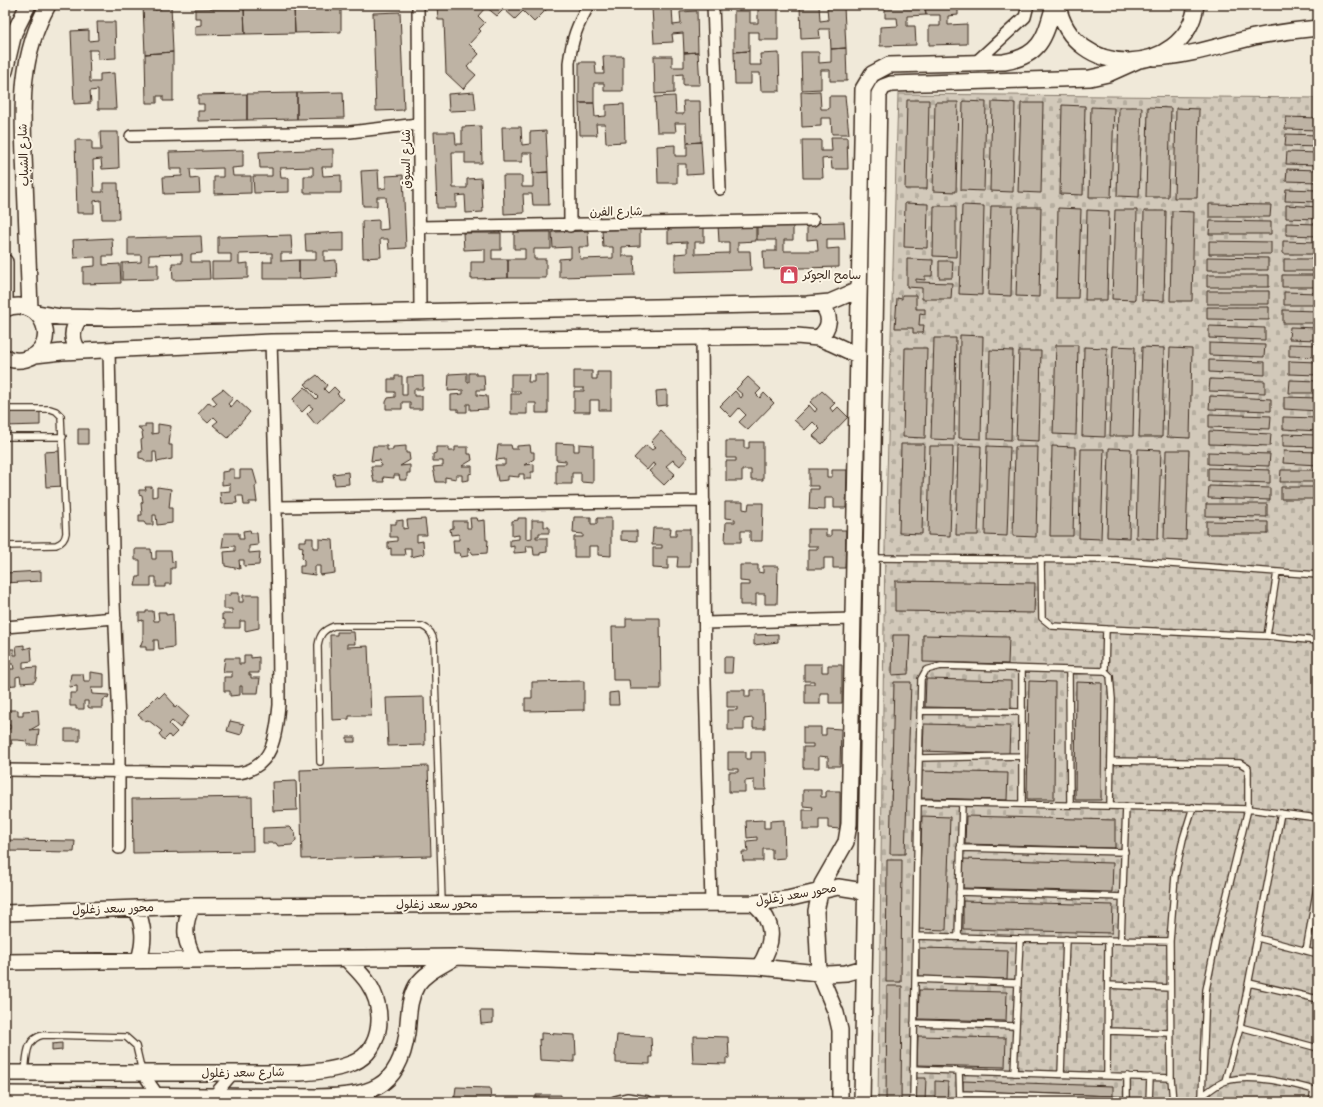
<svg xmlns="http://www.w3.org/2000/svg" width="1323" height="1107" font-family="'Balsamiq Sans','Playpen Sans Arabic',sans-serif">
<style>
.cemetery{fill:url(#cemetery-stones);stroke:#867a6c}
.building{fill:#beb3a4;stroke:#3b2a1e}
.lines{fill:none;stroke-linecap:round;stroke-linejoin:round}
.lane-casing{stroke:#3b2a1e;stroke-width:8}
.street-casing{stroke:#3b2a1e;stroke-width:14}
.secondary-casing{stroke:#3b2a1e;stroke-width:18}
.lane{stroke:#fcf5e5;stroke-width:5.5}
.street{stroke:#fcf5e5;stroke-width:11}
.secondary{stroke:#fcf5e5;stroke-width:15}
.labels{text-anchor:middle;dominant-baseline:central;stroke-width:4;stroke-linejoin:round;paint-order:stroke}
.street-label{font-size:12px;fill:#3b2a1e;stroke:#fcf5e5}
.poi-label{font-size:12px;fill:#3b2a1e;stroke:#fcf5e5;text-anchor:start}
</style>
<defs>
<pattern id="cemetery-stones" width="16" height="16" patternUnits="userSpaceOnUse"><rect width="16" height="16" fill="#d2c9ba"/><path d="M2 7V4a2 2 0 0 1 4 0v3zM10 15v-3a2 2 0 0 1 4 0v3z" fill="#b5ad9f"/></pattern>
</defs>
<rect width="100%" height="100%" fill="#f0e9d9"/>
<filter id="ink" filterUnits="userSpaceOnUse"><feTurbulence type="fractalNoise" baseFrequency=".025" numOctaves="2"/><feDisplacementMap in="SourceGraphic" scale="8" xChannelSelector="R" yChannelSelector="G"/><feConvolveMatrix kernelMatrix="1 2 1 2 8 2 1 2 1" color-interpolation-filters="sRGB"/></filter>
<g filter="url(#ink)">
<!-- cemetery -->
<path class="cemetery" d="M898 94 1318 98V1102H878L885 546Z"/>
<!-- building -->
<path class="building" d="M143 5H154L155 10 161 9V5H171L173 52 145 54Z
M437 5H551L534 22 523 11 515 19 504 9 497 16 486 7 478 16 485 23 479 29 481 31 469 44 479 54 467 67 476 75 463 89 446 73 444 20H438Z
M758 5H778V40H759V32H749V51L734 52V11H750V23H758Z
M800 5H819L820 21 828 20 827 8 844 7 846 48 831 49 830 29H819L820 38 801 39Z
M885 5H925L926 15 907 16V26H915L916 45 880 46V27L898 26 897 18H885Z
M925 5H958V15L948 16V25L967 24V44L929 45V26H940V15H926Z
M341 6V32L295 33 294 7Z
M294 7 295 33 245 34 244 8Z
M672 7 673 25 681 24 680 12 697 11 698 52 684 53 683 33 672 34 673 42 654 43 652 8Z
M244 8 245 34 195 35V26L201 25V18H195V9Z
M400 12 404 110 376 111 373 13Z
M97 22H115L116 58 98 59V50H89L90 82H100V74L114 73 116 109H98V90L90 91 91 103 74 104 71 31 89 30V41L98 40Z
M846 48 847 81H830V70H821V89L802 90 801 52H819V63L831 62V49Z
M749 51V65H761L760 54 779 53 780 91H761L760 73H751V84H735L734 52Z
M173 52V101H163V96H157V103H146L145 54Z
M698 52 700 85H683V74L674 75V93L655 94 654 56H672V67H684V53Z
M603 56H623V91H604V83H594V103H579V62H595L596 74H604Z
M820 91 821 109H829V96H845L849 134H832L831 118H821V126L802 127 801 92Z
M343 92 344 118 297 119V93Z
M474 92 476 110 449 111 448 94Z
M297 93V119L247 120V94Z
M247 94V120L198 121V111H204V104H198V95Z
M675 96 676 114H684L683 101H700L701 142 687 143 686 123H675L676 132H657L655 97Z
M907 100H929L927 189H905Z
M963 101 986 102 984 191 961 190Z
M935 102H958L956 192 933 191Z
M992 102 1015 103 1013 192 990 191Z
M579 103H594L595 117 606 116V105L624 104 625 142 606 143 605 124H596L597 135H580Z
M1021 103H1043L1041 193 1018 192Z
M1062 105 1085 106 1083 195 1060 194Z
M1091 107 1114 108 1111 197H1089Z
M1119 107H1142L1139 197 1117 196Z
M1148 107 1171 108 1168 197H1146Z
M1176 108 1199 109 1197 198H1174Z
M1286 117 1318 118V130L1285 129Z
M481 126 482 163H465V152H452L453 188H467V179L481 178 483 212 466 213 465 195 456 196V208H437L434 132H455L456 144H462V127Z
M502 127H521L522 145 530 144V132L546 131 548 172 533 173 532 153H522V162H503Z
M100 132H118L119 168 102 169 101 159 93 160 94 192H103V183H118L119 219H102L101 200 94 201V213H77L75 140H92V150H101Z
M1286 134 1318 135V147L1285 146Z
M831 137H847L848 169H832L831 158 822 159 823 178H803L802 140H821V151H832Z
M701 142 703 174 686 175V164H677V183H658L657 146 675 145V156H687V143Z
M333 149V167H322L323 176 341 175V193H304V176H313V167L280 168 281 178H289V192L254 193 253 176H272V168H260L259 152Z
M243 150V167L232 168 233 176H251V193L214 194V177H223V168L190 169 191 179 199 178 200 193 164 194 163 177 182 176V169H170L169 152Z
M1287 152 1318 153V165L1286 164Z
M1287 169 1318 170V182L1286 181Z
M378 170 379 189 386 188V176L403 175 406 248 389 249 388 239H380L381 257 363 258 362 221 379 220V230L388 229 386 197H377V206H363L361 171Z
M548 172 549 205H533L532 194H523L524 213 504 214 503 176H522V187H533V173Z
M1286 189 1318 190V202L1285 201Z
M905 203 928 204 927 248 904 247Z
M1209 204 1271 205 1270 217H1209Z
M962 205 984 206 982 295 959 294Z
M1286 205 1318 207V219L1286 218Z
M934 206H956V257L933 256Z
M991 206H1013L1011 296 988 295Z
M1019 207H1041L1039 297 1016 296Z
M1058 208 1081 209 1078 298H1056Z
M1087 210 1109 211 1107 300H1085Z
M1115 210H1137L1135 300 1112 299Z
M1144 211H1166L1164 301 1142 300Z
M1172 211 1194 212 1192 301H1170Z
M1210 221 1271 222V234H1209Z
M844 222 845 239H827V249L839 248V267L764 269 763 251H776V240H757V224L793 223V240H784V251H818L817 239 807 240V223Z
M1286 223 1318 224V236L1286 235Z
M756 224V241L738 242V251H750L751 270 675 272V254L687 253V242L668 243V227L704 226V242H695V254L729 253V242H719L718 225Z
M640 229V246L622 247V256H634L635 275 559 277V259L571 258V247L553 248 552 232 588 231 589 247H579L580 259 613 258V247H603L602 230Z
M344 232V251H324V261L336 260 337 277 299 279V260H316V251H306L305 234Z
M514 232H551V249H534V259H546V278H508V259H525V249H514Z
M463 233H501V250H492V259H508V278L471 279V262H485V249L464 250Z
M291 235 292 253H281V261L299 260V279H263V262H272V253L239 254V264L248 263V278L212 279V262H231V254H218V237Z
M201 236 202 253 191 254V262H209L210 279 173 280 172 263H182V254L149 255V264H158V279L122 280V263L141 262V255H128V238Z
M112 238 113 256H103V265L120 264 121 283 83 284V267L95 266V257L74 258 73 240Z
M1209 241 1271 242V254H1209Z
M1283 241 1318 242V254H1283Z
M1207 257 1268 258V270H1207Z
M907 259 933 260 932 276H925V280L916 279V282L952 283 951 299H922V288L907 287Z
M1284 259H1318V271H1284Z
M939 261H953L952 278H939Z
M1207 275H1269V287H1207Z
M1282 275H1318V287H1282Z
M1207 291H1269V304H1207Z
M1284 292 1318 293V305H1284Z
M902 295H916V309H925V314L920 313 919 325H924L923 333H913V328H895L897 298 902 299Z
M1207 307H1269V320L1207 319Z
M1283 310 1318 311V323H1283Z
M1209 326 1265 328V340L1209 338Z
M1290 327 1318 328V340L1289 339Z
M960 335 983 336 981 439 959 438Z
M934 338H956L954 440 931 439Z
M1209 343 1265 345 1264 357 1209 355Z
M1289 344 1318 345V357L1289 356Z
M1056 345H1078L1076 435 1053 434Z
M1113 346 1135 347 1133 436H1110Z
M1084 347 1107 348 1105 437 1082 436Z
M1142 347 1164 348 1162 437H1139Z
M905 348H927L925 438 903 437Z
M1170 348 1192 349 1190 438 1167 437Z
M990 350 1013 351 1011 440 988 439Z
M1019 351H1041L1039 441 1016 440Z
M1209 360 1265 362V375L1209 372Z
M1289 361 1318 362V375L1289 374Z
M574 371H592V379H597V372H611V410H599V400H590V412H574V391H584V388H574Z
M467 373V382H469V373H476V375H484L485 390H477V395L487 396 488 409 470 410V404H467V412H458V409H451V395L463 394V390L448 391 449 374Z
M511 374H529L528 382H534V375H548V413H536V403H527V414H511V394H520V391H511Z
M317 375 327 385 324 389 328 393 334 387 339 392 337 394 343 399 316 425 307 414 313 408 309 405 302 412 293 402 294 401 293 399 305 387 316 399 318 397 305 384Z
M395 376H402V395H407V377L423 376V389H414V396H422V409H410V402H402V409H386V402L388 398 395 397V392H388V379H395Z
M748 377 761 389 756 394 760 398 764 393 774 403 748 430 739 422 746 415 739 408 731 417 720 406 735 391 741 398 743 395 736 389Z
M1210 379 1265 381V393L1209 391Z
M1290 380 1318 381V393H1289Z
M223 389 233 398 228 404 231 407 237 400 250 412 228 438 213 425 218 421 214 417 208 423 198 414 209 402 214 406 217 403 212 397Z
M667 390V405L657 406 656 391Z
M822 391 835 403 830 408 833 412 838 407 848 417 822 444 813 436 820 429 813 422 805 430 794 420 809 405 815 412 817 409 810 402Z
M1210 396 1271 399V411L1209 409Z
M1284 397 1318 398V411L1284 409Z
M40 410V425L5 426V411Z
M1209 414 1271 416 1270 429 1209 427Z
M1283 417 1318 418V431L1283 429Z
M145 424H152V434L158 433V424L171 426 169 445H172V459L157 462 156 452H153V462H146L144 459 139 458V452H142L141 440 143 439 142 432 138 427H145Z
M78 429H88V444H78Z
M661 431 688 457 680 466 673 460 666 466 675 474 664 485 649 471 656 465 653 463 647 470 634 458 646 445 652 450 656 447 651 442Z
M1209 431 1271 434 1270 446 1209 444Z
M1283 434 1318 435V447L1283 446Z
M726 441H744V448H749V442H763V480H751V470H742V481H726V461H736V458H726Z
M556 443 574 444V451H579V444L593 445V483L581 482V473H572V484H556V464H566V461L556 460Z
M901 444H924L922 534 899 533Z
M498 445H511L512 449H517V446L530 445 531 452H534V459L524 465 534 464V472H531V479H524V474H519V477L508 476V480L498 481 495 465H505V459L496 460Z
M958 445 981 446 978 535H956Z
M373 446H387V450H393V447L406 446V453H409L410 460 400 466 410 465V473H407V480H400L399 475H394V478L383 477 384 482H374L371 466H381L380 460 371 461Z
M930 446H953L950 536 928 535Z
M987 446 1010 447 1007 536 985 535Z
M1052 446 1075 447 1073 536H1050Z
M436 447H449V451H455V447H468V454H471L472 460 462 466H472V473L469 474V480L462 481V475H456V479L445 477V482H436L433 467 443 466V461H433V454L436 453Z
M1015 447H1038L1036 537 1013 536Z
M1109 448 1131 449 1129 538 1107 537Z
M1081 449H1104L1101 539 1079 538Z
M1138 449 1161 450 1158 539 1136 538Z
M1166 450H1189L1186 540 1164 539Z
M60 451 64 486 46 487 44 452Z
M1284 451 1318 452V465L1283 463Z
M1208 452 1270 454 1269 466 1208 464Z
M1208 468 1270 470V483L1208 481Z
M229 469H234V478H240V470H253L257 484 255 487 257 502H249V505H244L243 496H236L237 503 221 504 220 492 230 491V484L222 485V472L229 471Z
M809 469H827V477H832V470H847L846 508H834V498H825V510L809 509 810 489H819V486H809Z
M1281 470H1318V482H1280Z
M348 472 349 484 335 485 333 474Z
M1209 486 1270 488V500L1208 498Z
M145 487H152V497L157 496V487L171 489 169 508H172V523L157 525 156 515H153V525H146L144 522H139V515H142L141 503 143 502 142 495 139 494V490H146Z
M1281 487H1318V499H1281Z
M725 502H743V509L748 510 749 503H763L762 541H750V531H741V542H725L726 522H735V519L725 518Z
M1206 504H1267V517L1206 516Z
M574 517H591V524H597V518H611V556L598 555V546H589V557H574V537H583V534L573 533Z
M470 518H477L478 521 485 520 486 540H488L487 553 473 554 468 547V556L461 557 460 553H454L453 540H459V534L451 535 450 529 453 528V521H467V528H471Z
M518 518H526V539L532 538V520H544V527H549V533H539V536H536V538H547V552L540 553V555H534L533 546H526L527 552 514 553V546L510 547V540L519 539V535L512 536V521L518 520Z
M425 519 427 535H417V542L423 541 424 554 411 557V548H404L405 555H391V548L388 549V542L397 541V537H390V524H396V521L403 520V529L408 528 407 520Z
M1206 521 1268 522V534H1206Z
M653 528H671L670 536H676V529H690V567H677L678 557H668V569L653 568V548H662V545H652Z
M808 529H826V536H831V530H846L845 568H833V558H824V569H808V549H818V546H808Z
M250 530 251 533H257L258 545 249 546V553L260 552 259 565 244 566V560H239L240 569 225 566 224 552 235 551V546L222 547 224 533H239V539H244L243 531Z
M621 531H637V541L621 540Z
M306 538H313V548H319V539L333 540 335 573 320 575V566H315V575L300 573V566H304V560L302 558 303 547 299 546V541H306Z
M135 549H151L152 559H156V551H171L172 562 175 561V568H171V584H165V587H156V577H151V586H135L137 577H140V560H135Z
M740 565H758V572L763 573V566H778L777 604H765V594H756V605H740V585H750V582L740 581Z
M41 571V581L5 583V573Z
M895 581 1035 583 1034 613 895 611Z
M231 593H239V602H243V595H259V628L245 631V621H240V628H225V620L222 619V614H232V609H224V595H231Z
M146 611H153L154 621H159L158 612H166V615L173 614 174 647 159 649 158 640H154V650H146V647H140L143 639V620L139 621V613H146Z
M626 618H660L661 689H630L629 680H613L612 627H626Z
M337 632H354L355 644H347V647L368 646 371 716H349V719L332 720 330 635H337Z
M778 634V642L754 645V635Z
M893 635H910L908 674 892 675Z
M923 635 1009 637 1008 664 923 662Z
M24 645V649L31 647 32 661 23 662V668L37 667 36 679 34 682 21 683 20 676 16 677V685L5 686V669H14L13 664H5V649H14V655H17L16 646Z
M244 655H251V658L259 657V673H249V675H251V678H260L258 693H242V686H240V695L230 696V691H224V677H232V672H223L225 658H239V664H244Z
M724 657H733L732 673H724Z
M804 664H822V672H828V665H842V703H829V693H820V704H805V684H814V681H804Z
M90 672 104 674V688H91L92 694 109 695 108 699 106 698 103 700V708H90L88 707V701H84V709H76V706H70V693H77V686L69 687 71 674H83L84 681H90Z
M926 679 1011 681V709L925 707Z
M584 681V710L525 711V698H532V682Z
M1029 681 1055 682 1054 799H1027Z
M894 682H911L905 854H890Z
M1076 682 1102 683 1101 800H1075Z
M727 690H745V697H750V690H764L765 728H753V718L744 719V730H728V710H737V707H727Z
M618 692 619 705H609V693Z
M164 693 174 704 173 705 175 708 177 706 188 716 180 728 172 721 169 724 177 732 171 738 169 735 164 740 159 734 162 731 148 720 145 721 138 715 157 696 159 698Z
M424 697 425 745 388 746 386 698Z
M5 710H18V716H23V711L38 710 39 725 30 730 39 729 37 745H27V741L17 740H11L12 744H5V729H10V725H5Z
M230 721 244 724 241 735 227 731Z
M924 724 1010 726 1009 754 923 751Z
M803 727H821V735H826V728L841 729 840 766H828V757L819 756V768H803V747H813V744H803Z
M65 729H80V741H65Z
M347 737H355V742H347Z
M728 752H746V759H751V752H765L766 790H754V780L745 781V792H729V772H738V769H728Z
M428 766 431 856 302 859 300 770Z
M922 771 1008 773 1007 800 921 798Z
M296 781 297 810 273 811 272 782Z
M803 790H821V797H826V791H840V829L828 828V819H819V830H803V810H812L813 807 803 806Z
M252 797 253 851 133 853 132 799Z
M922 816 950 817 946 930 918 929Z
M966 816 1115 820V848L965 844Z
M764 820V828H770V821L784 820 785 858 772 859V849H763V861H743L742 852H748L747 841 757 840V837L747 838 746 821Z
M290 827 295 832 296 840 292 845 278 846 276 843H263V828Z
M5 840 75 841 74 852 5 851Z
M963 859 1113 863 1112 892 963 888Z
M887 860H902L901 982H886Z
M963 901 1113 905 1112 933 963 929Z
M919 948 1008 950 1007 979 919 976Z
M887 986H902L901 1102H886Z
M919 990 1007 992 1006 1021 918 1019Z
M480 1011H493V1023L481 1024Z
M541 1033 575 1035 576 1055H574V1062L540 1060 539 1039 541 1040Z
M617 1035 651 1037 652 1057H650V1064L616 1063V1056H615Z
M694 1036 728 1037 729 1058H726V1064L693 1063 692 1042H694Z
M918 1036 1006 1038 1005 1067 917 1065Z
M62 1043V1050L52 1051V1044Z
M915 1078H926L925 1102H915Z
M935 1081 948 1082 947 1102H935Z
M963 1081 1113 1086V1096L963 1091Z
M456 1087 490 1088 491 1102H454Z
M536 1095H561V1102H536Z"/>
<g class="lines">
<defs>
<path id="lane" d="M5 409H50L56 411 61 416 66 533C65 540 62 543 56 545L5 546
M5 437H63
M871 558 1116 560 1318 575
M1041 559 1042 618 1052 626 1106 629
M1267 636 1277 572
M1022 669V804
M1069 670 1070 805
M1105 671 1106 629 1267 636 1318 641
M920 711 1022 712
M919 758 1022 756
M1111 761 1240 763 1248 768V809L1216 940 1206 990 1202 1097
M320 762 318 645C320 634 323 630 334 626H422C429 629 433 634 434 642L442 903
M918 802 921 679 926 670 941 666 1105 671 1110 676 1112 699 1110 806
M960 848 1125 852
M959 892 1123 897
M916 936 1020 939 1014 1073
M958 937 962 803
M1258 938 1318 954
M1020 939 1170 941 1171 1078
M1121 940 1126 806
M1170 941 1175 876 1183 839 1193 807
M1306 951 1318 881
M915 979 1018 983
M1249 983 1318 999
M1108 985 1170 988
M914 1023 1016 1026
M1240 1027 1318 1048
M1108 1031 1170 1033
M913 1069 959 1071 960 1102
M959 1071 1171 1078 1173 1102
M25 1072C27 1057 25 1039 43 1035L126 1037 136 1046 142 1072
M1061 1074 1066 939
M1107 1075 1108 940
M1225 1081 1240 1027 1281 813
M960 1094 1127 1100
M913 1102 918 802 1248 809 1318 818
M1127 1102V1076
M1149 1102 1150 1077
M1195 1102C1204 1095 1216 1084 1226 1081 1252 1073 1293 1084 1318 1091
M1312 1102 1314 1090"/>
<path id="street" d="M418 5 420 312
M713 5 720 189
M975 63 1025 17 1028 5
M131 136 350 132 418 124
M570 226 569 63C572 39 577 25 589 5
M419 227 813 220
M702 335 705 680 711 903
M109 350 114 601 119 723V848
M277 507 704 501
M705 623 853 619
M5 627 115 618
M5 770 239 773C274 767 276 734 279 705 279 584 275 463 271 342
M142 1072 161 1100
M211 1099 233 1073
M615 1102 627 1099 648 1102"/>
<path id="secondary" d="M1058 5C1072 81 1186 78 1196 5
M1155 58C1190 56 1221 45 1254 37 1275 33 1296 30 1318 28
M5 71 14 33 28 5
M5 262V309C44 293 62 349 26 359 19 361 12 361 5 357
M30 309C28 266 27 223 25 181 23 118 16 62 48 5
M36 313 60 317 110 318 807 304 830 302 858 290
M818 338C831 328 832 315 820 303
M79 351C71 340 71 329 80 318
M35 355 62 352 271 342 797 336 818 338 831 343 857 355
M754 903C776 923 774 943 759 967
M192 906C183 925 184 940 194 959
M136 908C144 926 145 941 139 959
M5 913 192 906 754 903 787 899 838 887 857 890 865 895
M5 962 455 957 759 967 828 974 846 973 864 968
M5 1073H299C317 1072 336 1070 353 1063 384 1049 385 1008 368 983 362 974 353 966 346 958
M5 1094 317 1097C367 1096 399 1091 407 1033 409 1017 408 1000 417 985 426 972 441 966 454 958
M840 1102V1030L836 1013 819 972 816 911 822 884 846 842 849 824 863 89 872 74 889 65 1004 62C1041 56 1045 37 1054 5
M862 1102 879 94 883 87 891 84 1090 78 1108 74 1137 61"/>
</defs>
<!-- lane casing -->
<use href="#lane" class="lane-casing"/>
<!-- street casing -->
<use href="#street" class="street-casing"/>
<!-- secondary casing -->
<use href="#secondary" class="secondary-casing"/>
<!-- lane -->
<use href="#lane" class="lane"/>
<!-- street -->
<use href="#street" class="street"/>
<!-- secondary -->
<use href="#secondary" class="secondary"/>
</g>
</g>
<!-- icons -->
<defs>
<symbol id="shop-square" viewBox="-11 -11 22 22"><rect x="-9" y="-9" width="18" height="18" rx="4" fill="#d1495b" stroke="#fcf5e5"/><path d="M-5-2.5h2.3a2.7 3.5 0 0 1 5.4 0H5L5.5 6h-11ZM-1.5-2.5h3a1.5 2.3 0 0 0-3 0Z" fill="#fff"/></symbol>
</defs>
<g fill-rule="evenodd">
<use href="#shop-square" x="778" y="264" width="22" height="22"/>
</g>
<g class="labels">
<!-- street labels -->
<g class="street-label">
<text transform="translate(24 155) rotate(-92)">شارع الشباب</text>
<text transform="translate(406 159) rotate(-90)">شارع السوق</text>
<text transform="translate(616 212) rotate(-1)">شارع الفرن</text>
<text transform="translate(796 895) rotate(-10)">محور سعد زغلول</text>
<text x="437" y="904">محور سعد زغلول</text>
<text transform="translate(113 909) rotate(-2)">محور سعد زغلول</text>
<text transform="translate(243 1073) rotate(-1)">شارع سعد زغلول</text>
</g>
<!-- poi labels -->
<g class="poi-label">
<text x="803" y="275">سامح الجوكر</text>
</g>
</g>
<!-- margin -->
<rect width="1323" height="1107" fill="none" stroke="#fcf5e5" stroke-width="20"/>
<rect x="10" y="10" width="1303" height="1087" fill="none" stroke="#3b2a1e" stroke-width="1.5" filter="url(#ink)"/>
</svg>
